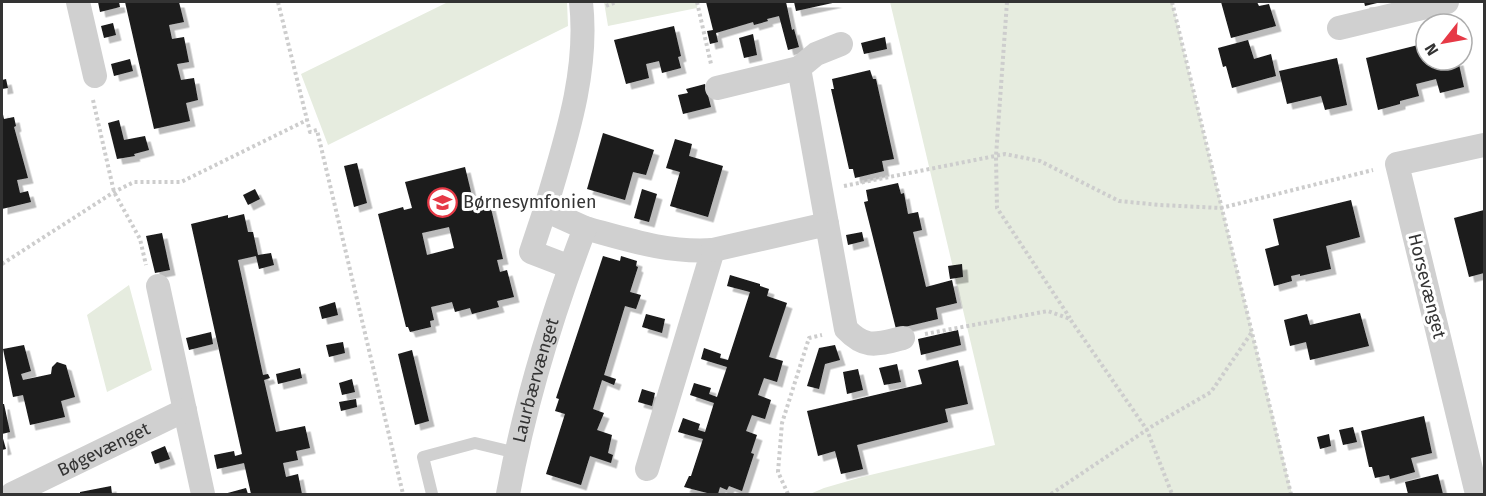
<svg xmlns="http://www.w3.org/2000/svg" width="1486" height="496" font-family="'Fira Sans',sans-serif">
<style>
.green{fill:#e6ecdf}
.building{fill:#1a1a1a;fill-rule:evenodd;filter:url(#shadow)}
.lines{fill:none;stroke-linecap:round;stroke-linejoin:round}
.path{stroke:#cdcdcd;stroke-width:4;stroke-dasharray:3 3;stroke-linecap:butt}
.service{stroke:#d0d0d0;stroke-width:12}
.minor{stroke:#d0d0d0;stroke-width:24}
.labels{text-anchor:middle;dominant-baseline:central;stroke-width:6;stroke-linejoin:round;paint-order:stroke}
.poi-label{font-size:18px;fill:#333;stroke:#fff;text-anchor:start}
.street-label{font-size:18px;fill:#333;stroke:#fff}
</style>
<defs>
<filter id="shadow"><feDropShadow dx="5.5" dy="5.5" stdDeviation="0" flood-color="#0004"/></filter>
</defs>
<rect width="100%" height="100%" fill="#fff"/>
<!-- green -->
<path class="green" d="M448 2H567L568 26 328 145 301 74Z
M604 2H698L697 8 608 26Z
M890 2H1172L1292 494H810L824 488 862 477 995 445Z
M129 285 152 370 107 392 87 315Z"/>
<!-- building -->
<path class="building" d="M98 2H119L120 7 100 12Z
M125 2H179L184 22 169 25 172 39 184 37 189 62 177 64 181 80 194 78 198 100 186 103 190 121 154 129Z
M706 2H786L792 30 794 29 799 47 788 50 779 16 767 19 768 21 754 25 753 22 716 33 718 42 710 44 707 31 713 30Z
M794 2H837L796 11Z
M1221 2H1257L1259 6 1269 4 1276 26 1231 38Z
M1364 2H1381L1365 6Z
M113 23 116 35 104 38 101 26Z
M674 26 681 56 678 57 681 68 662 73 659 61 646 64 649 78 626 84 614 40Z
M753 34 757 55 744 58 739 38Z
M885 37 887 49 864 54 861 43Z
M1248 40 1254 59 1271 54 1276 76 1232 88 1226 66 1223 67 1218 48Z
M1426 43V60L1437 62 1458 60 1464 87 1440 93 1436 79 1416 84 1419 96 1400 101V104L1378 110 1366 58Z
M1337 58 1347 105 1325 110 1321 96 1287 104 1279 71Z
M130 59 133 71 114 76 111 64Z
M870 70 873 79H876L894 159 882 161 884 171 855 178 853 169H849L831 89H834L832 79Z
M6 79 8 88 2 89V80Z
M705 84 711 107 683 114 678 95 688 93 686 89Z
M2 110 4 119 14 117 16 126 14 127 28 178 17 180 20 193 28 191 31 202 2 209Z
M119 120 124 140 145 136 149 150 134 154 135 156 117 159 108 123Z
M603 133 654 150 646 175 633 172 625 200 587 189Z
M675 139 692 144 689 156 723 166 708 217 670 206 680 172 666 168Z
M357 163 367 203 354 207 344 166Z
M465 167 472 196 462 198 464 206 489 200 503 259 497 260 500 272 507 270 514 297 497 301 499 307 472 314 470 308 455 312 452 302 431 307 434 320 430 321 431 327 410 332 408 327H406L378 214 403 207 404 210 412 208 405 182ZM449 227 454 248 427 255 422 233Z
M898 183 901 194 904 193 908 214 918 212 922 230 913 232 926 287 952 280 957 303 936 308 938 319 896 329 864 202 868 201 866 190Z
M255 189 260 199 248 205 243 195Z
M642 189 657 194 649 222 634 218Z
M1351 200 1360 237 1326 246 1331 269 1300 276V274L1291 276 1292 281 1274 286 1265 249 1279 245 1273 219Z
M1484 210V273L1469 277 1454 218Z
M244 214 248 232H253L258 255 271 253 274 265 259 269 256 256 238 260 263 375 268 374 270 378 264 380 276 432 305 426 310 448 296 451 298 460 283 463 286 477 298 474 302 494H251L244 463 217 469 214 455 234 451 235 456 242 454 191 224 228 215V218Z
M862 232 864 241 848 245 846 235Z
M162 233 170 270 155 273 146 236Z
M603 256 620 261 621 256 637 261 636 266 638 267 630 292 641 295 636 309 625 306 604 375 616 379 614 385 602 380 593 409 604 413 597 430 612 435 608 453 613 455 611 463 590 456 581 485 546 474 565 414 555 411 559 399 556 398Z
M962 264 963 277 950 279 948 266Z
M730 275 760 284V286L769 289 767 296 787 303 769 357 783 361 777 382 764 378 758 395 771 400 765 419 752 415 746 431 757 435 751 453 754 454 742 491 729 486 727 490 720 487 718 494H711L684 487 689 476H691L703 439 678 432 683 418 700 424 698 430 705 432 714 403 690 395 694 383 711 388 709 394 717 397 727 367 701 359 704 348 721 354 720 358 728 360 750 292 727 286Z
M335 302 338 315 322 319 319 307Z
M1360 313 1369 346 1310 360 1306 342 1290 346 1284 320 1307 314 1310 325Z
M646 314 665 319 662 333 642 327Z
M958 330 961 345 921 355 918 339Z
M211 332 213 344 189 350 186 338Z
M343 342 345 353 329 357 326 345Z
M24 345 31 371 21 374 23 380 51 374 52 367 57 362 66 365 75 397 61 401 65 417 30 425 23 395 13 397 3 349Z
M835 345 840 360 825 364 819 389 807 386 819 348Z
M412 350 429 421 415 425 398 354Z
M958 360 968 404 945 409 948 422 857 445 863 469 841 474 835 451 818 456 807 411 922 384 918 370Z
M897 364 901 382 884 385 879 368Z
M300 368 302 378 278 384 276 374Z
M858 369 863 390 847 394 843 372Z
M352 379 355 392 342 395 339 383Z
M642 389 655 393 652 406 638 402Z
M356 399 357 407 341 411 339 402Z
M2 404H4L10 432 2 434Z
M1424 416 1432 453 1411 458 1415 472 1390 479 1389 475 1375 478 1372 467H1369L1361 431Z
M1353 427 1357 442 1343 445 1339 430Z
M1329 434 1331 446 1320 449 1317 437Z
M2 435 6 449 2 450Z
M165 446 170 459 155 464 151 452Z
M1438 474 1443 494H1408L1405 482Z
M111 486 112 494H80V492Z
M246 488 248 494H224Z"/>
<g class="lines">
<!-- path -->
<path class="path" d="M278 2 310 132 317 130 403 494
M697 2 711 64
M1007 2 996 156 997 208 1070 318
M1172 2 1291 494
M606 6 616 2
M93 100 114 192 140 239 146 265
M844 186 1005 154 1040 161 1119 201 1160 205 1221 208 1373 170
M2 264 114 192 134 182H181L307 120
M925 334 1048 311 1070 319 1147 430 1172 494
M788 494 778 472 782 423 809 338 822 335
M1051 494 1154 425 1211 392 1252 332"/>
<!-- service -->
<path class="service" d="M432 494 423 457 475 443 517 453"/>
<!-- minor -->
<g class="minor">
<path d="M78 2 95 76"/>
<path d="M1339 28 1447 2"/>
<path d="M717 88 799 68"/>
<path d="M545 210C565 142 589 73 581 2"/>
<path d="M827 224 799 68 816 54 841 44"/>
<path d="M585 228C629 240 667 253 713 250L647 469"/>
<path d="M713 250 827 224 846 329C866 350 877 344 903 338"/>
<path d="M158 286 203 494"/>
<path id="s1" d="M12 494 185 410"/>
<path id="s2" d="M508 494C525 403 552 314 585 228L545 210 531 252 570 267"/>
<path d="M1477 494 1397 164 1484 145"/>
</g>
</g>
<!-- icons -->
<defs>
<symbol id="school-ring" viewBox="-11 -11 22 22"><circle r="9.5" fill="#fff" stroke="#e63946" stroke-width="1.5"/><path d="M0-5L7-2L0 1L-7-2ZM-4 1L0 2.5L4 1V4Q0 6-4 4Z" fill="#e63946"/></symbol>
</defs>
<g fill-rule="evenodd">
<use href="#school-ring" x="426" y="186" width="33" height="33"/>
</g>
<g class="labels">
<!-- poi labels -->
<g class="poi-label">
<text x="463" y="202">Børnesymfonien</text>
</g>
<!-- street labels -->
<g class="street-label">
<text transform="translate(1427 286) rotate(76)">Horsevænget</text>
<text stroke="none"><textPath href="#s2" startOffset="117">Laurbærvænget</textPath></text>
<text stroke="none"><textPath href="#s1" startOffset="102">Bøgevænget</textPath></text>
</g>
</g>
<!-- border -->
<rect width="1486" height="496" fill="none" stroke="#333333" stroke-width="6"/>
<!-- north arrow -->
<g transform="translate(1444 42) rotate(239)"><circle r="28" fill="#ffffff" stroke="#adadad" stroke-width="1.5"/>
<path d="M0-4.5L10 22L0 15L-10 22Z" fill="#e63946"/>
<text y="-9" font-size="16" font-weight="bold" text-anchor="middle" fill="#333333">N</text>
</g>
</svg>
